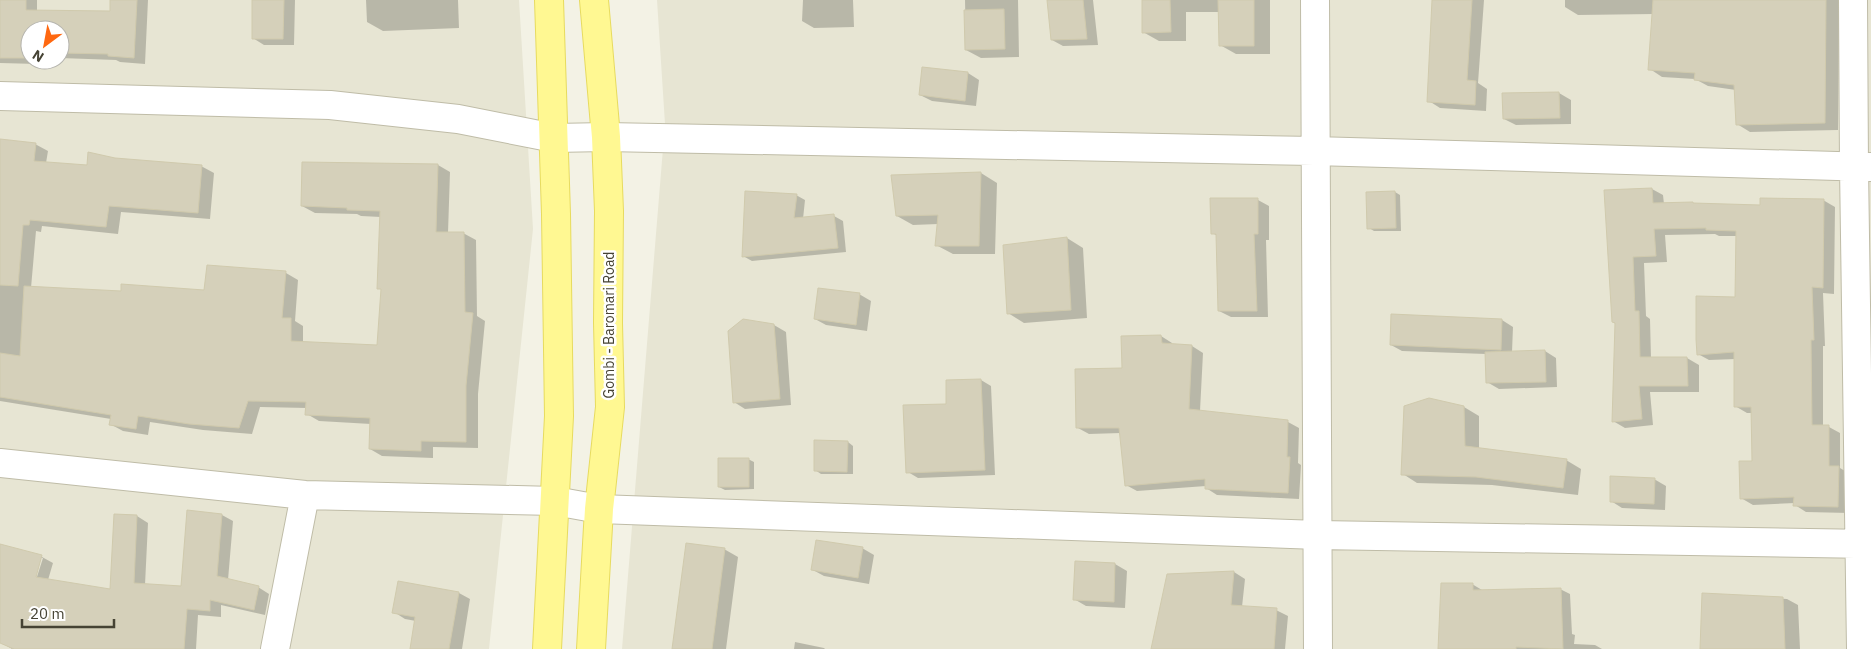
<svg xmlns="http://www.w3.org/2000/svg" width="1871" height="649" font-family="'IBM Plex Sans',sans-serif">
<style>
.residential{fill:#e7e5d3;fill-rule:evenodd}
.shadow{fill:#0003;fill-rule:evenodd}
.building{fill:#d5d0ba;stroke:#d0caad}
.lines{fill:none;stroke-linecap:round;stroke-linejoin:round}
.minor-casing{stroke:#bfbca7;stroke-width:30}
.major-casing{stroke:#e7db5f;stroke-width:30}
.minor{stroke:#fff;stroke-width:28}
.major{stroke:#fff892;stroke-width:28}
.labels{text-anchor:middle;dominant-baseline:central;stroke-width:5;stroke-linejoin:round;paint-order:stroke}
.street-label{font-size:14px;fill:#464334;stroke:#fff}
</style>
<rect width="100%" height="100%" fill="#f3f2e5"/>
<!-- residential -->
<path class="residential" d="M0 0H519L533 229 489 649H0ZM30 30H60V60H30Z
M657 0H1871V649H622L665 124Z"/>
<!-- shadow -->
<path class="shadow" d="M0 0H37V11L111 12V0H148L145 64 120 62 116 60 60 58V30H30V60H37V64L0 63Z
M253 0H295L294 45H264L253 38Z
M366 0H458L459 28 383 31 367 22Z
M803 0H853L854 27 814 28 802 21Z
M965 0H1018L1019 57 981 58 966 50Z
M1048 0H1093L1098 45 1063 46 1052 40Z
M1143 0H1270V54H1236L1220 45 1219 12H1186V41H1159L1143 32Z
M1433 0H1484L1478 83 1487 89 1486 111 1440 108 1429 101Z
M1565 0H1844L1843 22 1839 21 1838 130 1750 132 1737 124 1736 90 1708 86 1695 79 1662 77 1650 69 1654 14 1578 15 1565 7Z
M968 73 979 80 976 106 932 101 920 95Z
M1559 93 1571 100V124L1516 125 1504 119 1503 95Z
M0 141 35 144 48 151 46 163 88 167 115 159 201 166 214 173 210 219 121 212 118 234 42 226 41 232 36 231 31 288 122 293 206 291 286 273 298 280 295 321 303 326V343L379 347 382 290 379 288 381 217 361 216 357 214 315 213 302 206 438 165 450 172 448 233H463L476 240 477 316 485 321 478 394V448L433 447V458L382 456 370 449 371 424 319 421 307 414V408L260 407 252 434 203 430 150 422 148 435 123 431 110 424 111 419 0 401Z
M981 173 997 183 995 254H953L936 245 938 224 913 225 897 216Z
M1652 189 1663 195 1664 204 1761 207 1823 200 1835 207 1834 294 1823 293 1825 346H1823V427H1829L1840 433V468L1850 474 1849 513 1806 512 1795 505V503L1753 505 1741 498 1753 462V413H1747L1735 406 1736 359 1709 360 1698 354 1737 298 1738 236H1719L1715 234 1665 235 1667 262 1644 263 1646 316 1650 319 1651 358H1687L1699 365V392H1650L1653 425 1625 428 1613 421 1616 324 1613 322Z
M1395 192 1400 195 1401 231H1374L1369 228Z
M796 195 805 200 803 219 834 216 843 221 846 252 752 261 743 256Z
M1258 200 1269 206V240H1266L1268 317H1231L1219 311 1218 236 1212 233Z
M1067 238 1083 248 1087 318 1024 323 1008 313Z
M859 294 871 301 867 331 826 325 815 319Z
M1502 320 1513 327 1512 352 1545 351 1556 358 1557 387 1499 389 1487 382 1486 354 1402 351 1391 345Z
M774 325 786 332 791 405 745 409 734 402Z
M1161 336 1172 343V345L1192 346 1203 353 1200 411 1288 422 1299 428 1298 463 1301 465 1299 499 1217 495 1206 488V486L1137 491 1126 485 1121 433 1089 434 1078 428 1124 370Z
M981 380 991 386 995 475 918 478 908 472 947 405Z
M1464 407 1479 416V449L1566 460 1581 469 1578 495 1492 485 1417 483 1403 474Z
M848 442 853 446V474H821L815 470Z
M748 459 754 462V489L725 490 719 487Z
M1654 479 1666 486 1665 510 1622 508 1611 501Z
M115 515 137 516 148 523 145 585 182 587 222 515 233 521 228 580 258 587 269 594 265 615 221 605V617L198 615 196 649H12L0 642V545L42 557 53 563 48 580 111 591ZM40 558H43L35 583H33Z
M862 548 874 555 869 584 824 576 813 570Z
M724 549 738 557 726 649H673Z
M1076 562 1115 564 1127 571 1125 608 1086 606 1074 599Z
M1234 572 1245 579 1242 607 1276 610 1288 616 1285 649H1152Z
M1472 584 1482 590V591L1560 589 1570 594 1572 634 1575 635 1574 644 1595 645 1602 649H1439Z
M459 593 470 599 462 649H411L416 621 405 619 394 612Z
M1703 594 1787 599 1798 605 1800 649H1701Z
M795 642 824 648 825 649H794Z"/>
<!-- building -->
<path class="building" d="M0 0H26V10L110 11V0H137L134 58 108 56V54L60 53V30H30V52H26V58H0Z
M252 0H284L283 39H252Z
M1047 0H1083L1087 39 1051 40Z
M1142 0H1170L1171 32 1142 33Z
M1218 0H1254V46H1219Z
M1432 0H1472L1467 80 1476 81 1475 105 1427 102Z
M1653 0H1826L1825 123 1736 125 1734 85 1694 80 1695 73 1648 70Z
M1004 9 1005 49 965 50 964 10Z
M922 67 968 72 965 101 919 95Z
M1559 92 1560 118 1503 119 1502 93Z
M0 139 36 143 34 161 87 165 88 152 115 158 202 165 198 213 109 206 106 227 30 220 29 225H23L18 286 0 285Z
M302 162 438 164 436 232H464L465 312 473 313 466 386V442L421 441V451L369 449 370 418 305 415 306 402 248 401 239 428 189 424 138 416 136 429 109 425 111 415 0 397V353L20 356 24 286 121 291V284L204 290 207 265 286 271 282 318H291V341L377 345 381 289H377L380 211 347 210V208L301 206Z
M981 172 979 246H935L938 215 896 216 891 175Z
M1652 188 1653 203 1693 202V203L1760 205V198L1824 199 1823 288 1812 287 1814 340H1811L1812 425H1829V466H1839L1838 507 1793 506 1794 497 1740 499 1739 461H1752L1751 407H1734V352L1697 355 1696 339V296L1735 297 1736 231 1706 230V228L1654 229 1656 256 1633 257 1635 311H1639L1640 357H1687L1688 386H1639L1642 419 1612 422 1615 323 1612 322 1604 190Z
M745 191 797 194 794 218 834 214 838 248 742 257Z
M1395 191 1396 228 1367 229 1366 192Z
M1210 198H1258V234H1254L1257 311H1218L1216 234H1211Z
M1067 237 1071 310 1007 314 1003 245Z
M818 288 860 293 856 325 814 319Z
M1391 314 1502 319 1501 350 1390 345Z
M743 319 774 324 780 399 733 403 728 331Z
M1161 335 1162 343 1192 345 1189 409 1288 420 1287 457H1290L1288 493 1205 489V479L1125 486 1119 428H1076L1075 369 1122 368 1121 336Z
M1545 350 1546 382 1486 383 1485 352Z
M981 379 985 470 906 473 903 405 946 404V380Z
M1429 398 1464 406 1465 446 1567 459 1563 488 1476 477 1401 475 1404 406Z
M814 440 848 441 847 472 814 471Z
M718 458H749V487H718Z
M1610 476 1655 478 1654 504 1610 502Z
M187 510 222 514 217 576 259 586 254 610 210 600V611L187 609 184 649H14L0 643V544L42 555 36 577 110 589 114 514 137 515 134 583 181 586Z
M816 540 863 547 858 578 811 570Z
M686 543 725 548 712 649H672Z
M1075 561 1115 563 1114 602 1073 600Z
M1234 571 1231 605 1277 608 1274 649H1151L1167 574Z
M398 581 459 592 449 649H410L415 617 392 613Z
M1441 583H1473V590L1561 588 1563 649 1516 647V649H1438Z
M1702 593 1783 597 1785 649H1700Z"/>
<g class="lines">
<defs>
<path id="minor" d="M1315 0 1318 649
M1853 0 1854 167 1861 649
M0 96 330 105 458 119 554 138 606 137 1314 151 1871 167
M0 463 305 495 555 501 599 509 1318 535 1871 544
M275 649 305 495"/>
<path id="major" d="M547 649 559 416 556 214 549 0
M591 649 599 509 610 407 608 323 609 211 606 137 594 0"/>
</defs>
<!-- minor casing -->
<use href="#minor" class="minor-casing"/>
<!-- major casing -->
<use href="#major" class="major-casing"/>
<!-- minor -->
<use href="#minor" class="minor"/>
<!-- major -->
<use href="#major" class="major"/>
</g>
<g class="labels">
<!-- street labels -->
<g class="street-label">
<text transform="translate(609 325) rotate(-90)">Gombi - Baromari Road</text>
</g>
</g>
<!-- north arrow -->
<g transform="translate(45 45) rotate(212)"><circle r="24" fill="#ffffff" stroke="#b5b4ae"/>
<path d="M0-4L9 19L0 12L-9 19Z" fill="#ff6810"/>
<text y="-8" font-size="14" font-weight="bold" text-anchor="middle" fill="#464334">N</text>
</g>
<!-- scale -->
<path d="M22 619v8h92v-8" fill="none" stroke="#464334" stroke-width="2.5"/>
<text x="30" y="619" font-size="15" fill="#464334" stroke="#ffffff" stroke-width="4" paint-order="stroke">20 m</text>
</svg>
